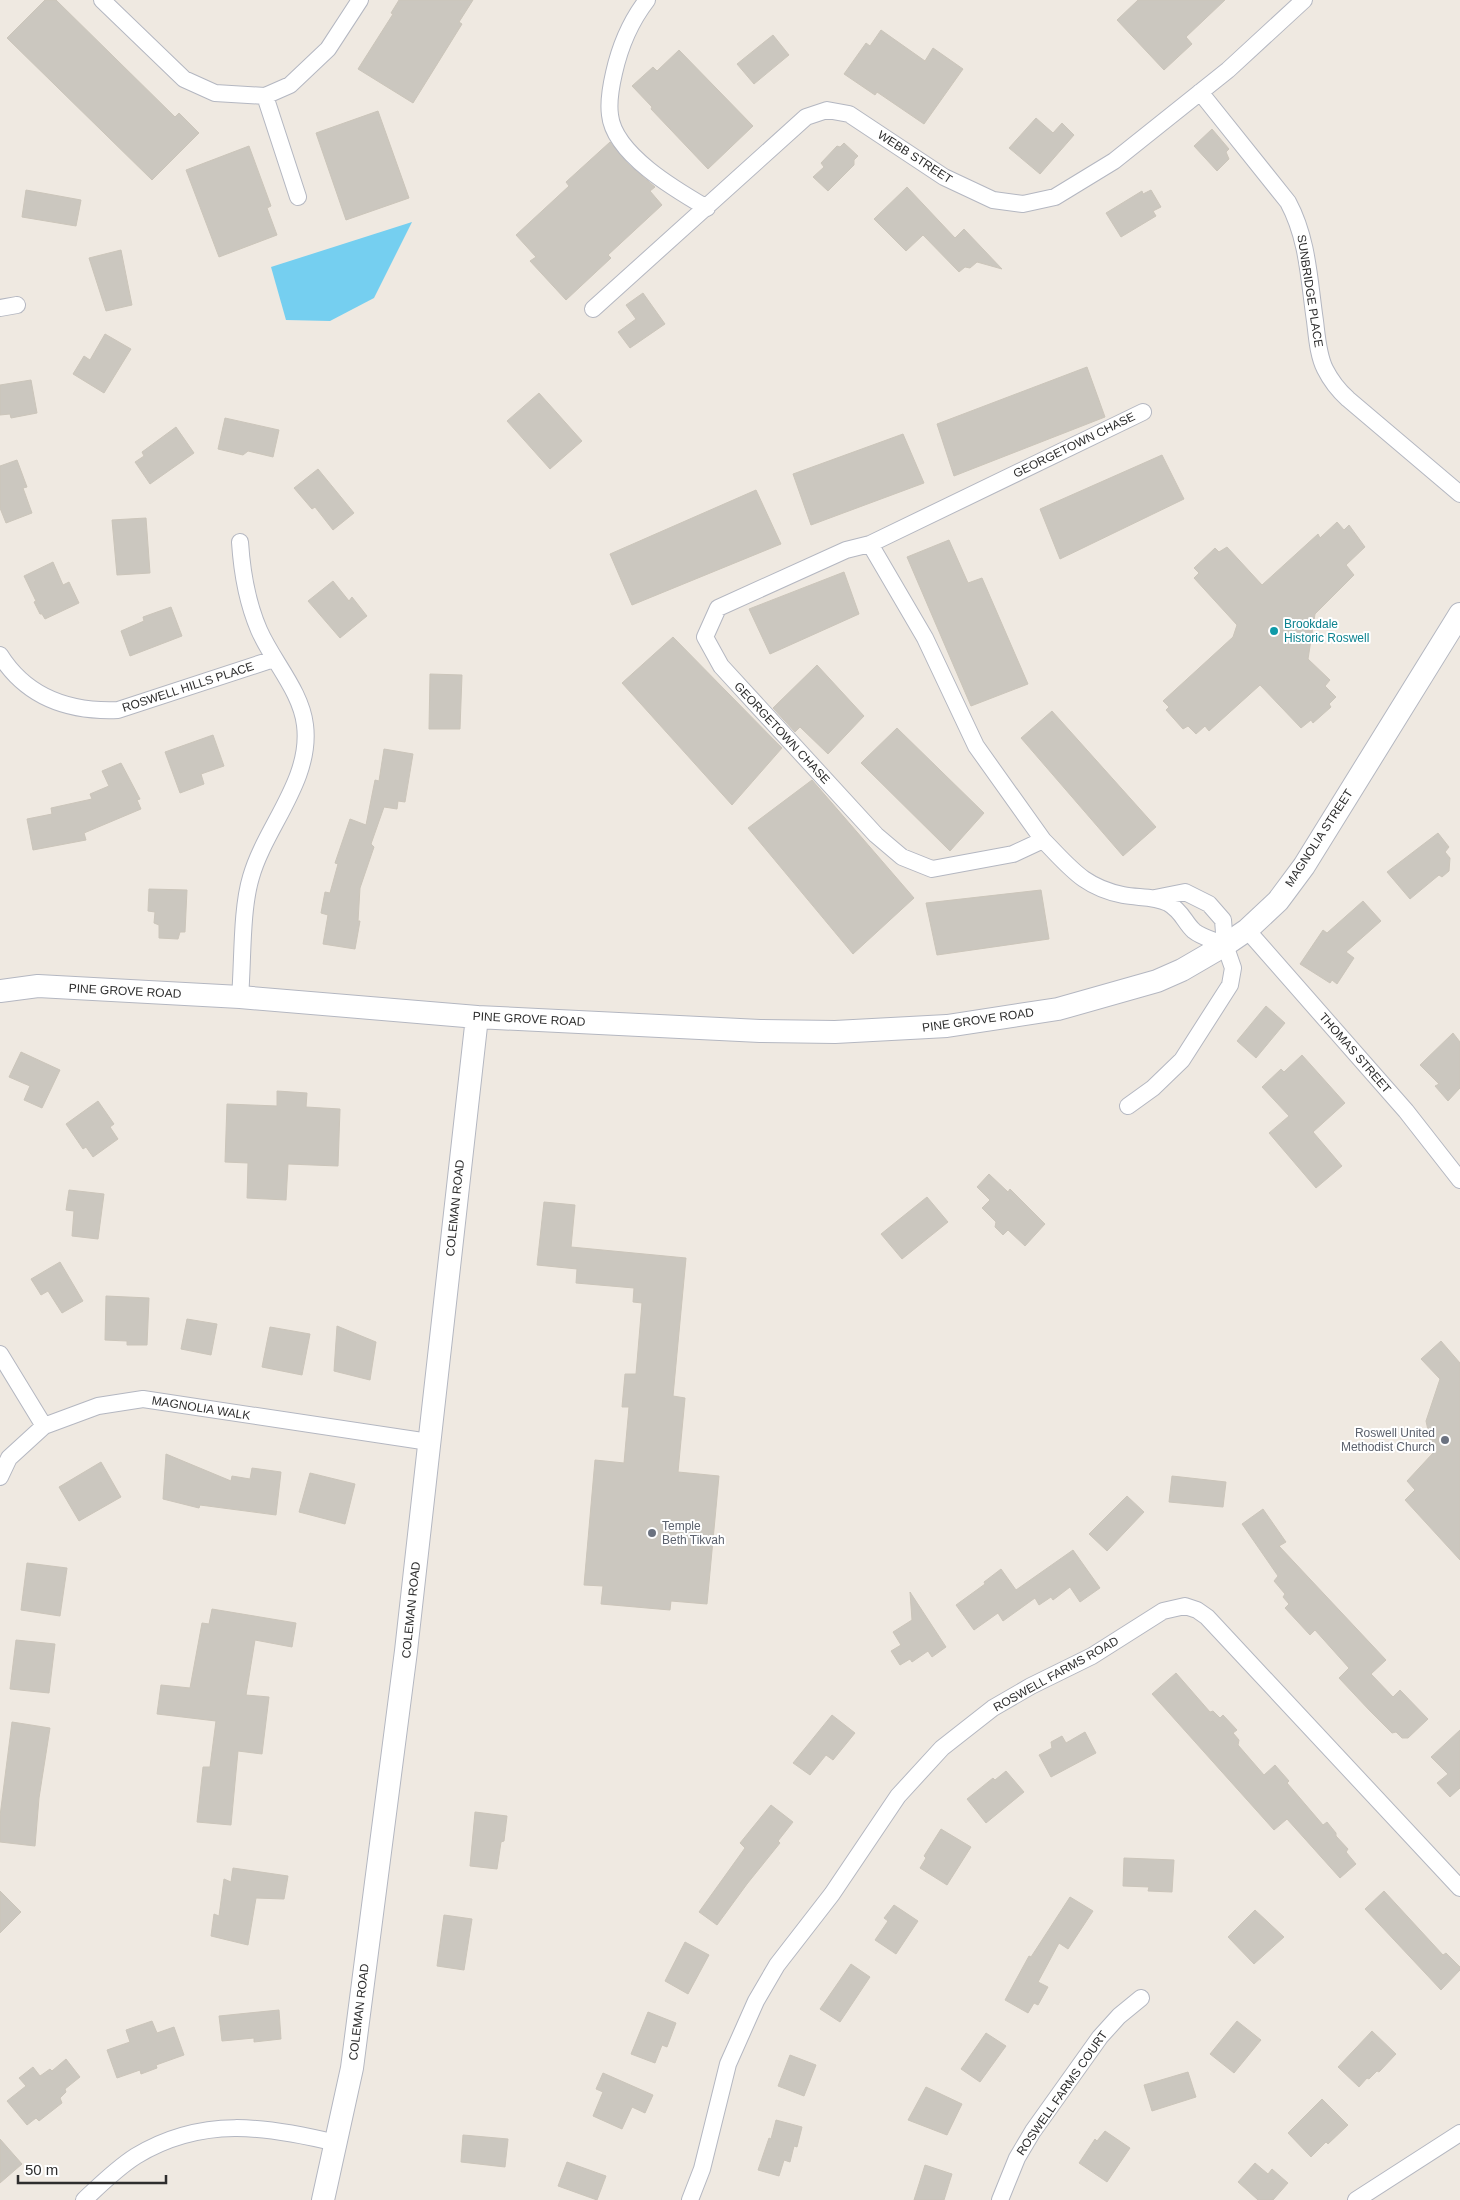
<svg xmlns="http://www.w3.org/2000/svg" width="1460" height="2200" font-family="Helvetica,sans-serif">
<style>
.water{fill:#75cff0}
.building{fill:#cbc7bf;stroke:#cbc5ba}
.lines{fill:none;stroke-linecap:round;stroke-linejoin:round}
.street-casing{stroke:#b4b7c1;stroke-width:18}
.secondary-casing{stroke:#b4b7c1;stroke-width:24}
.street{stroke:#fff;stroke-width:16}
.secondary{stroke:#fff;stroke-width:22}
.culture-dot{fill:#0f9aa8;stroke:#fff;stroke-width:2}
.worship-dot{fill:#6b7280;stroke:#fff;stroke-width:2}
.labels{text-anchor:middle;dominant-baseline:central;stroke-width:4;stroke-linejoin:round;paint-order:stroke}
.street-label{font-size:12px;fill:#2e2e2e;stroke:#fff}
.culture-label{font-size:12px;fill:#0d838f;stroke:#fff;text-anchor:start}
.worship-label{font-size:12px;fill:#5b616d;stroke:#fff;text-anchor:end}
</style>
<rect width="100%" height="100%" fill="#efe9e1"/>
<!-- water -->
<path class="water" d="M412 222 374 298 330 321 286 320 271 267Z"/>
<!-- building -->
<path class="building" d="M45 0H56L175 117 179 113 199 133 152 180 7 38Z
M399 0H473L459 22 462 24 413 103 358 69 393 14 391 13Z
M1138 0H1225L1186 37 1192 44 1164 70 1117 20Z
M881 30 925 61 933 48 963 69 924 124 877 92 875 95 844 74 866 43 870 46Z
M773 35 789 55 754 84 737 64Z
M679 50 753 126 708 169 651 109 652 107 632 86 653 67 657 71Z
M378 111 409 198 346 220 316 133Z
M1036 118 1053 133 1062 123 1074 135 1040 174 1009 148Z
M1212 129 1229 149 1226 152 1229 159 1217 171 1194 146Z
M610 142 628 164 655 187 650 191 662 205 608 255 611 258 566 300 530 261 536 257 516 235 569 186 566 182Z
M844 143 858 156 854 160V165L828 191 813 177 824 167 821 163 837 146 840 147Z
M249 146 271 206 267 208 277 235 219 257 186 170Z
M907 187 955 238 964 229 1002 269 977 262 970 268 965 267 959 272 923 235 906 251 874 219Z
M26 190 81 200 76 226 22 217Z
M1151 190 1161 207 1153 211 1156 216 1121 237 1106 213 1142 191 1143 194Z
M121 250 132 305 106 311 89 258Z
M643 293 665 324 630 348 618 332 636 319 626 305Z
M105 334 131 349 104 393 73 374 84 356 90 360Z
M1087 367 1105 417 954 476 937 424Z
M31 380 37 413 11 418 10 414 0 415V385Z
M539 393 582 441 550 469 507 421Z
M225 418 279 430 273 457 248 451 243 455 218 449Z
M176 427 194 453 150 484 135 462 144 456 142 452Z
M903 434 924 483 811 525 793 474Z
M1162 455 1184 499 1060 559 1040 509Z
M17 460 27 487 23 488 32 513 6 523 0 508V466Z
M318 469 354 513 333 530 315 507 312 509 294 488Z
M756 490 781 544 632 605 610 554Z
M146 518 150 573 117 575 112 520Z
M1337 522 1344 530 1349 525 1365 547 1346 565 1354 575 1315 614 1308 659 1330 680 1325 686 1336 697 1329 704 1331 707 1313 723 1311 720 1301 728 1260 685 1209 731 1205 726 1196 734 1188 726 1183 729 1166 710 1169 707 1163 701 1233 637 1237 625 1194 578 1199 573 1194 568 1215 548 1219 552 1227 547 1262 585 1318 534 1320 538Z
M949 540 968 583 982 578 1028 684 971 706 907 557Z
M53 562 63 585 69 582 79 603 45 619 42 614H40L34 602 36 601 24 576Z
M844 572 859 614 770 654 749 609Z
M333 581 349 601 352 597 367 616 340 638 308 601Z
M171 607 182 636 130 656 121 631 144 621 143 617Z
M673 637 782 748 732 805 622 683Z
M817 665 864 716 828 754 800 727 795 732 773 708Z
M430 674 462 675 460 729H429Z
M1052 711 1156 827 1123 856 1021 738Z
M897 728 984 813 950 851 861 763Z
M213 735 224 766 201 774 204 784 180 793 165 752Z
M384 749 413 754 405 802 398 801 397 809 384 807 371 844 374 847 360 888 358 921H360L355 949 323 944 328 915 321 913 325 892 330 893 338 864 335 863 350 819 366 825 375 780 379 781Z
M121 763 140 799 137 800 141 809 84 833 86 840 33 850 27 819 52 814 51 808 92 799 90 794 109 786 102 771Z
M812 780 914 898 853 954 748 828Z
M1438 833 1449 847 1445 852 1450 858 1449 871 1442 877 1439 875 1410 899 1387 872Z
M149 889 187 890 185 932H180L178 939 159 938V925L154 923 155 912 148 911Z
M1041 890 1049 939 937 955 926 903Z
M1363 901 1381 921 1346 952 1354 958 1337 984 1332 980 1330 983 1300 964 1323 930 1327 933Z
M1266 1006 1285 1023 1256 1058 1237 1041Z
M1453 1033 1460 1042V1088L1448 1101 1435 1086 1439 1084 1420 1065Z
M21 1052 60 1070 42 1108 24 1100 30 1086 9 1077Z
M1302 1055 1345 1103 1313 1132 1342 1166 1316 1188 1269 1133 1289 1116 1262 1087 1281 1069 1284 1072Z
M277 1091 307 1093 306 1107 340 1109 338 1166 288 1164 286 1200 247 1198 248 1163 225 1162 227 1104 277 1106Z
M98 1101 114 1124 110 1127 118 1139 93 1157 86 1147 83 1149 66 1124Z
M989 1174 1008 1192 1010 1189 1045 1224 1025 1246 1008 1230 1003 1235 995 1227 996 1222 982 1208 990 1200 977 1187Z
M69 1190 104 1194 98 1239 72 1236 74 1211 66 1210Z
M927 1197 948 1222 902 1259 881 1234Z
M544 1202 575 1205 571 1247 686 1258 673 1396 685 1398 678 1472 719 1476 707 1604 671 1601 670 1610 601 1604 603 1586 584 1585 595 1460 624 1463 629 1407H622L625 1374H636L642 1303 633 1302 634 1288 576 1283 577 1269 537 1265Z
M60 1262 83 1301 62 1313 48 1291 41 1295 31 1279Z
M106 1296 149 1298 147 1345H127V1341L105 1340Z
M187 1319 217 1324 211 1355 181 1349Z
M337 1326 376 1342 370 1380 334 1371Z
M270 1327 310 1334 302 1375 262 1367Z
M1441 1341 1460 1363V1560L1405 1500 1415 1490 1407 1481 1433 1453 1426 1421 1440 1379 1421 1359Z
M166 1454 231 1481 232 1476 250 1479 252 1468 281 1472 276 1515 200 1505 199 1508 163 1499Z
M101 1462 121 1497 79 1521 59 1487Z
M310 1473 355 1484 345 1524 299 1512Z
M1172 1476 1226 1482 1223 1507 1169 1502Z
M1127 1496 1144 1512 1107 1551 1089 1534Z
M1263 1509 1286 1542 1279 1546 1386 1660 1371 1674 1393 1697 1400 1690 1428 1719 1408 1738H1402L1396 1732 1392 1733 1370 1711 1339 1678 1349 1668 1315 1630 1310 1635 1285 1608 1289 1604 1283 1597 1285 1594 1274 1581 1278 1576 1242 1524Z
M1073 1550 1100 1588 1080 1602 1070 1587 1053 1600 1051 1597 1039 1605 1035 1598 1003 1621 998 1613 974 1630 956 1605 985 1584 984 1582 1001 1569 1016 1590Z
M27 1563 67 1568 60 1616 21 1610Z
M910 1592 946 1647 932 1657 928 1651 912 1662 910 1659 900 1665 891 1651 901 1645 893 1632 912 1620Z
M212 1609 296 1623 292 1647 255 1640 246 1695 269 1697 262 1754 238 1751 231 1825 197 1822 203 1767H210L216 1721 157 1714 161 1685 190 1688 202 1623 209 1624Z
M16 1640 55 1644 49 1693 10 1689Z
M1176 1673 1210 1712 1213 1711 1220 1718 1223 1715 1237 1730 1233 1733 1239 1740 1238 1745 1264 1775 1275 1765 1289 1781 1287 1783 1323 1825 1327 1822 1336 1833V1836L1348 1849 1346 1852 1356 1864 1340 1878 1287 1819 1274 1830 1152 1694Z
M832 1715 855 1733 833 1760 826 1755 810 1775 793 1763Z
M12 1722 50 1728 39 1798 35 1846 0 1842V1816Z
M1460 1730V1788L1450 1797 1437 1783 1448 1774 1431 1757Z
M1085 1732 1096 1753 1051 1777 1039 1755 1052 1748 1051 1742 1062 1736 1066 1743Z
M1006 1771 1024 1792 986 1823 967 1799 993 1778 995 1780Z
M771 1805 793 1822 778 1841 780 1843 747 1884 717 1925 699 1912 745 1848 740 1843Z
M475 1812 507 1816 504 1841 501 1842 497 1869 470 1866Z
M941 1829 971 1847 947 1885 920 1868 926 1858 924 1856Z
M1124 1858 1174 1860 1172 1892 1148 1891 1149 1887 1123 1886Z
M233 1868 288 1876 284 1899 256 1898 248 1945 211 1936 214 1914 219 1916 224 1879 231 1882Z
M0 1891 21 1912 0 1933Z
M1384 1891 1443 1955 1446 1953 1460 1967V1970L1441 1990 1365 1909Z
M1070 1897 1093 1911 1068 1949 1059 1943 1038 1982 1048 1987 1038 2005 1034 2003 1028 2013 1005 2000 1029 1956 1031 1957Z
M894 1905 918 1921 896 1954 875 1940 888 1921 884 1918Z
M1255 1910 1284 1937 1254 1964 1228 1937Z
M444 1915 472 1919 464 1970 437 1966Z
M685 1942 709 1955 688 1994 665 1981Z
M851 1964 870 1977 840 2022 820 2009Z
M279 2010 281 2039 254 2042V2038L222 2041 219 2016Z
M648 2012 676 2023 667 2047 662 2045 655 2063 631 2054Z
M152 2021 157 2033 174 2027 184 2055 156 2065 157 2068 141 2074 140 2070 117 2078 107 2050 130 2042 126 2030Z
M1237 2021 1261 2040 1234 2073 1210 2054Z
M1372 2031 1396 2054 1379 2072 1377 2071 1369 2079 1367 2078 1359 2087 1338 2067Z
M986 2033 1006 2046 980 2082 961 2069Z
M790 2055 816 2065 804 2096 778 2086Z
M66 2059 80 2077 65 2089 66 2092 60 2098 62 2103 39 2121 36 2118 27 2125 7 2101 26 2086 19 2078 33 2067 40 2076 50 2069 52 2071Z
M1188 2072 1196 2097 1152 2111 1144 2085Z
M603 2073 653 2095 645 2113 632 2107 622 2129 593 2116 603 2092 596 2089Z
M926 2087 962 2104 947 2135 908 2120Z
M1322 2099 1348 2125 1328 2144 1326 2142 1311 2157 1288 2133Z
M776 2120 802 2127 797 2147 794 2146 790 2162 784 2160 779 2176 758 2170 769 2138 771 2139Z
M1105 2131 1130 2148 1107 2182 1079 2163 1095 2139 1097 2141Z
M463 2135 508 2139 505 2167 461 2162Z
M0 2139 22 2164 0 2183Z
M567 2162 606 2176 597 2200 558 2186Z
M1255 2163 1268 2174 1272 2169 1288 2183 1273 2200H1258L1238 2182Z
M925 2165 952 2174 944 2200H914Z"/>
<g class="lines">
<defs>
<path id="street" d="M102 0 184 79 215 93 265 96 290 85 328 49 360 0
M647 0C630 22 620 46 614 73 611 86 608 101 610 115 614 154 676 190 707 208
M1200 92 1288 202C1308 239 1309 280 1315 321 1317 337 1318 355 1325 369 1331 381 1338 390 1348 399L1460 494
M265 96 298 197
M0 308 17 305
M593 309 806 117 827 110 849 114 944 177 993 200 1023 204 1055 197 1114 161 1228 70 1304 0
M1143 412 870 544 846 550 718 608 705 637 721 666 876 835 902 857 932 869 1013 854 1043 840C1070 867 1083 887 1123 895 1138 898 1154 896 1168 903 1183 912 1184 922 1194 931 1201 937 1216 941 1225 945
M240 542C242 573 247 602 259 630 273 662 301 691 305 725 312 780 265 827 251 877 241 910 243 962 240 997
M870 544 925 638 976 746 1043 840
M0 655C27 698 70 712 118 710L274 659
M1247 930 1406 1111 1460 1180
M1128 1106 1153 1088 1182 1060 1230 985 1233 968 1225 945 1223 920 1209 904 1185 892 1155 898
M0 1354 44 1426
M0 1477 9 1458 44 1426 98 1406 143 1399 429 1442
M84 2200C101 2184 117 2168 136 2156 202 2116 266 2126 336 2143
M690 2200 702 2169 728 2064 756 2001 777 1965 832 1894 898 1796 942 1748 993 1708 1031 1686 1092 1656 1163 1611 1185 1606 1197 1610 1207 1617 1460 1888
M1000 2200 1017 2158 1033 2131 1100 2037 1119 2016 1141 1998
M1356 2200 1460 2133"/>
<path id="secondary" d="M0 991 38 986 240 997 477 1017 760 1031 835 1032 947 1026 1058 1009 1157 981 1182 970 1225 945 1247 930 1278 901 1304 866 1460 614
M323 2200 352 2068 406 1651 477 1017"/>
</defs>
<!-- street casing -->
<use href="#street" class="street-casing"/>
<!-- secondary casing -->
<use href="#secondary" class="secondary-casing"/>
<!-- street -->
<use href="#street" class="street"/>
<!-- secondary -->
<use href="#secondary" class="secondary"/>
</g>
<!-- markers -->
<circle class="culture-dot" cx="1274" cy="631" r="5"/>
<g class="worship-dot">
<circle cx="1445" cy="1440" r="5"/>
<circle cx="652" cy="1533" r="5"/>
</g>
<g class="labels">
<!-- street labels -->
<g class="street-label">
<text transform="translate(915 157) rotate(33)">WEBB STREET</text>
<text transform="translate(1310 291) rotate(81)">SUNBRIDGE PLACE</text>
<text transform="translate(1074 445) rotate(-26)">GEORGETOWN CHASE</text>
<text transform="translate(188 687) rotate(-18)">ROSWELL HILLS PLACE</text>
<text transform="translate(782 733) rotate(47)">GEORGETOWN CHASE</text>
<text transform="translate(1319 838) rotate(-57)">MAGNOLIA STREET</text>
<text transform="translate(125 991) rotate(3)">PINE GROVE ROAD</text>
<text transform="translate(529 1019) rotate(3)">PINE GROVE ROAD</text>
<text transform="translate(978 1020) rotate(-8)">PINE GROVE ROAD</text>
<text transform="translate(1355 1053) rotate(49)">THOMAS STREET</text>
<text transform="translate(455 1208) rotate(-84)">COLEMAN ROAD</text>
<text transform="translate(201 1408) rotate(9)">MAGNOLIA WALK</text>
<text transform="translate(411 1610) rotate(-84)">COLEMAN ROAD</text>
<text transform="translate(1056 1674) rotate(-29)">ROSWELL FARMS ROAD</text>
<text transform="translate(359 2012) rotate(-83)">COLEMAN ROAD</text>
<text transform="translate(1062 2093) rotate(-55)">ROSWELL FARMS COURT</text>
</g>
<!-- culture labels -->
<g class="culture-label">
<text x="1284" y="624">Brookdale<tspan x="1284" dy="14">Historic Roswell</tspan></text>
</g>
<!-- worship labels -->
<g class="worship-label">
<text x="1435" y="1433">Roswell United<tspan x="1435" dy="14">Methodist Church</tspan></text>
<text x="662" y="1526" text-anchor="start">Temple<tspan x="662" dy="14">Beth Tikvah</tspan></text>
</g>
</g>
<!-- scale -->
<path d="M18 2175v8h148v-8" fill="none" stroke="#2e2e2e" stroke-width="2.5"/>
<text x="25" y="2175" font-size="15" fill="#2e2e2e" stroke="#ffffff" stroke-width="4" paint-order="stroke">50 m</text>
</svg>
